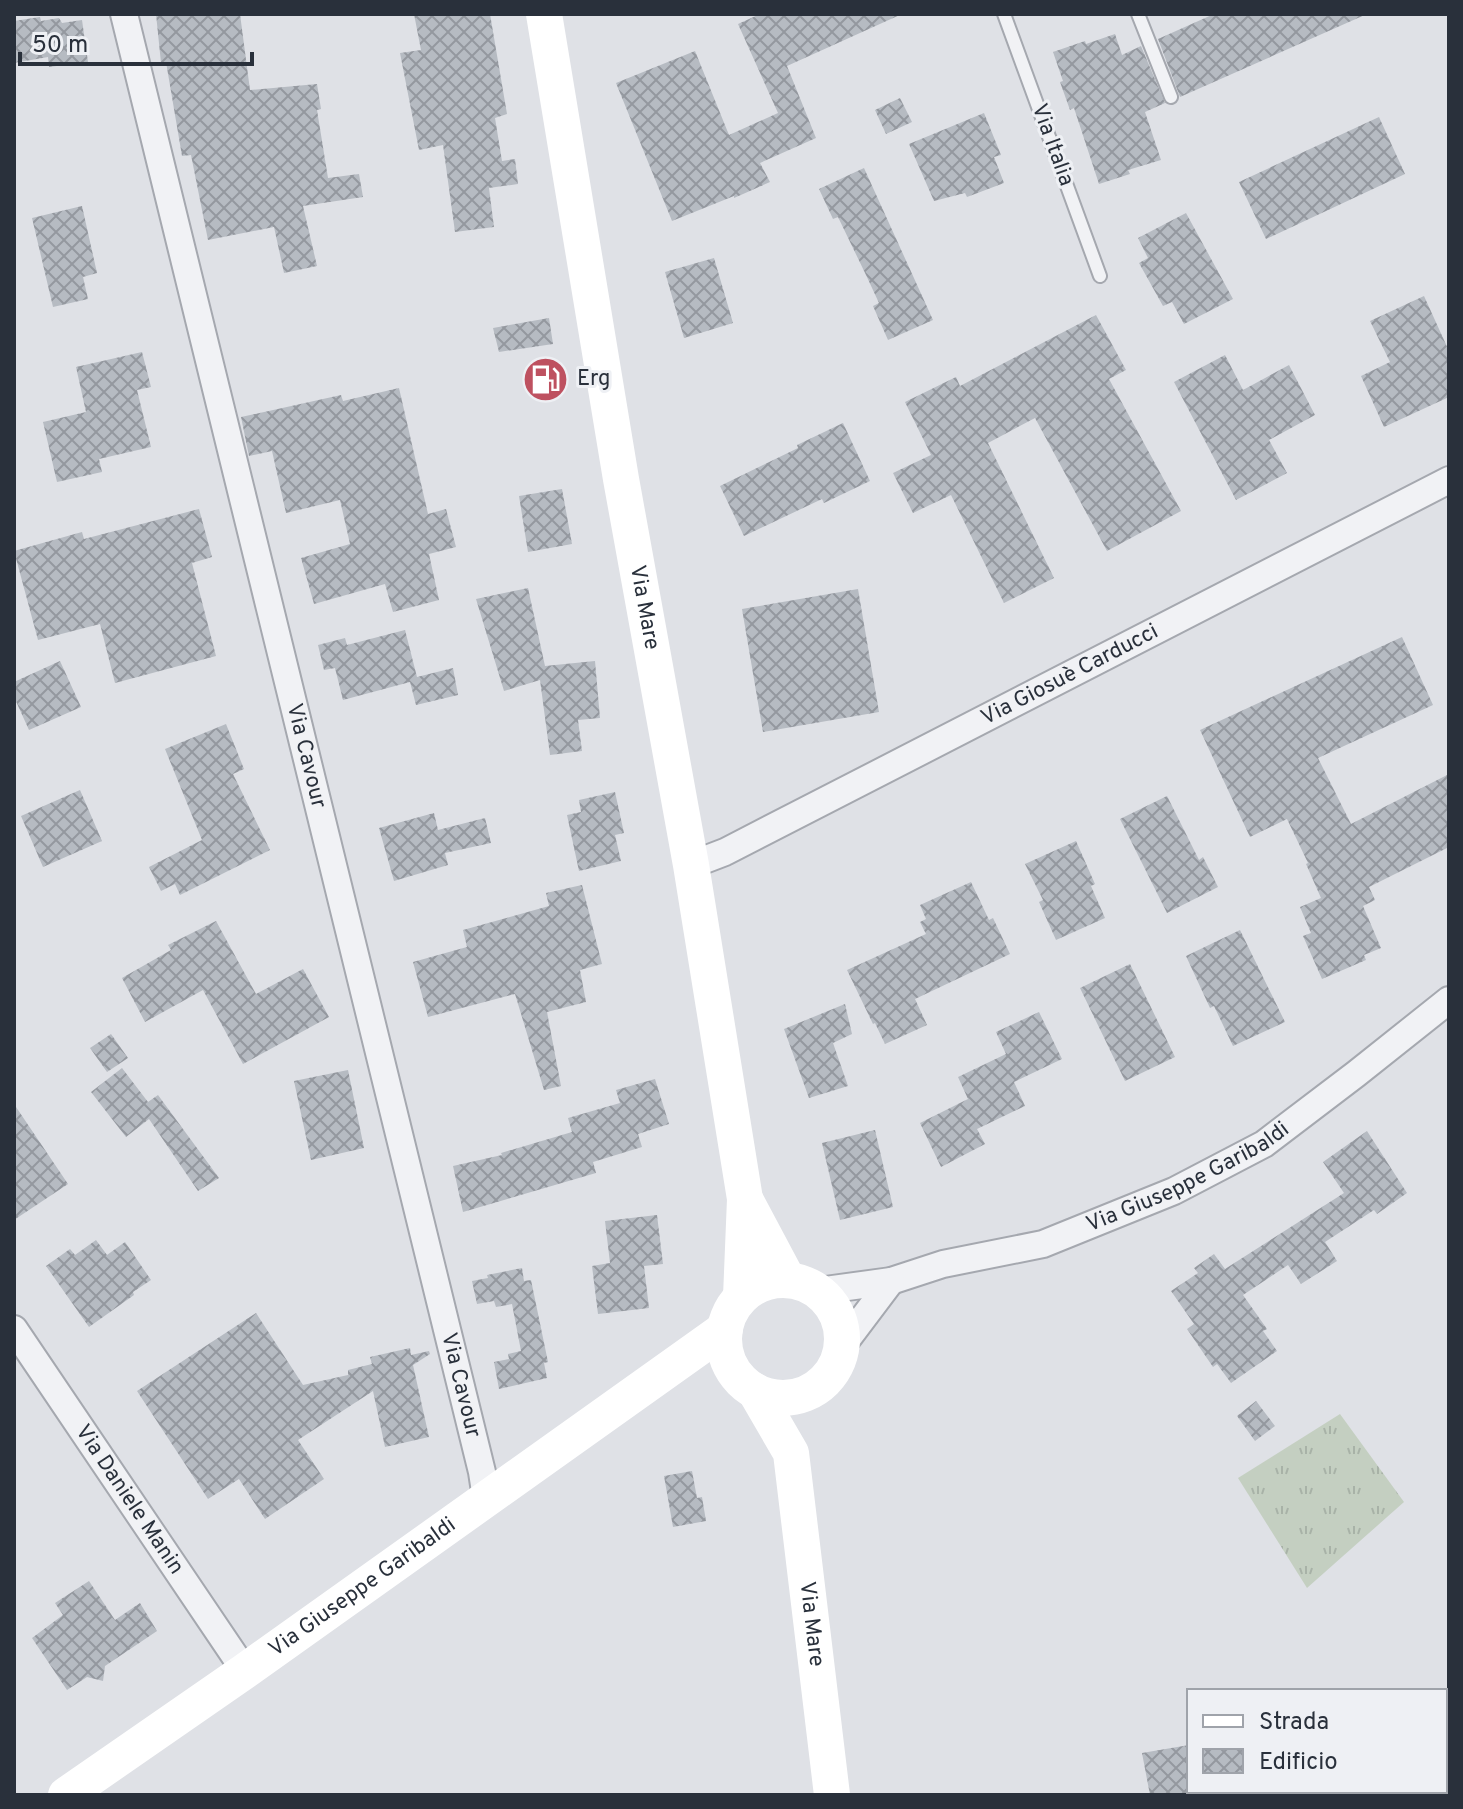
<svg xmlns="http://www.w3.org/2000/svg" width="1463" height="1809" font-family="Overpass,sans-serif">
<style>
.grass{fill:url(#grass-tufts)}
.building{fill:url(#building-cross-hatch)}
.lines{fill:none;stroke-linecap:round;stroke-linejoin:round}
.lane-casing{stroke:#a5a8af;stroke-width:16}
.street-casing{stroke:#a5a8af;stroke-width:30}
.lane{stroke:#f1f2f5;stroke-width:12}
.street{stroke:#f1f2f5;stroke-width:26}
.secondary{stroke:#fff;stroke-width:36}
.labels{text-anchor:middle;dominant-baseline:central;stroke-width:6;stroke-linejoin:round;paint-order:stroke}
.street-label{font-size:22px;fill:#29303b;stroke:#eef0f4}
.poi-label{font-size:22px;fill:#29303b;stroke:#eef0f4;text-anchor:start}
</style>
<defs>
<pattern id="grass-tufts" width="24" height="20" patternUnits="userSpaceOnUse" patternTransform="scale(2)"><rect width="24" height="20" fill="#c4cfc1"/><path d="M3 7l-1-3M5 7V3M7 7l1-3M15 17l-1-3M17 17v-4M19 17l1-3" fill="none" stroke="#a8b2a7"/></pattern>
<pattern id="building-cross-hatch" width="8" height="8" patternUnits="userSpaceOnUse" patternTransform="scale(2)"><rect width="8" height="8" fill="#b6bbc2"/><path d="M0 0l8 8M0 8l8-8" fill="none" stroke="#94989f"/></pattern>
</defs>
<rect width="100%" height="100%" fill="#dfe1e6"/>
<!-- grass -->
<path class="grass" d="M1340 1414 1404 1502 1307 1588 1238 1478Z"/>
<!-- building -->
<path class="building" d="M156 14H240L250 90 317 84 321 109 317 110 328 178 359 174 363 197 303 206 317 266 284 273 274 227 208 240 191 155 182 156 166 62 161 63Z
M414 14H490L507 114 495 118 502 161 515 159 518 184 489 188 494 227 455 232 443 145 419 150 400 53 421 50Z
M760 14H902L787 66 816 138 760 163 770 182 734 198V196L672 221 616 83 695 51 729 135 778 113 738 24Z
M1214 14H1367L1180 97 1158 39Z
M40 17 41 21 59 18 62 23 82 20 88 62 49 67 48 57 14 63V21Z
M1115 34 1122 55 1141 46 1165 103 1145 112 1161 160 1128 170 1130 174 1099 184 1074 108 1070 110 1060 82 1063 81 1053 52 1085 41 1086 44Z
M900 98 912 122 886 134 875 110Z
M984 113 1001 155 994 157 1004 183 967 197 965 193 934 201 909 144Z
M1379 117 1405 174 1266 239 1239 182Z
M864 168 933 320 888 340 873 306 879 303 866 275 838 217 833 219 819 189Z
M82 206 97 273 83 277 88 299 53 307 32 218Z
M1186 213 1233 299 1184 324 1172 302 1163 306 1139 263 1148 258 1138 238Z
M714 258 733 323 684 338 665 272Z
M1424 296 1449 351V397L1384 427 1361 376 1390 362 1370 321Z
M1096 315 1126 370 1109 379 1181 511 1107 551 1035 418 988 443 1054 578 1004 603 951 495 913 513 893 473 931 455 905 402 956 377 960 386Z
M549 318 553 344 499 352 493 328Z
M142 352 151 387 137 390 151 447 99 459 102 472 57 482 43 422 86 412 76 367Z
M1225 355 1243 390 1289 365 1315 415 1269 440 1287 473 1236 500 1174 382Z
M399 388 428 514 446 509 456 547 429 554 439 600 393 612 385 584 314 604 301 558 350 544 340 500 286 513 272 451 249 456 241 417 341 395 343 401Z
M843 423 870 481 824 503 822 499 744 536 720 486 798 448 797 445Z
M562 489 572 544 528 552 519 496Z
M199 509 212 557 192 563 216 656 115 683 100 624 38 640 14 551 82 532 84 539Z
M528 588 545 666 595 661 600 718 578 720 582 751 550 755 540 680 504 691 476 599Z
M858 589 879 712 763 732 742 609Z
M405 630 417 677 453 668 458 695 416 705 410 682 343 700 335 668 324 670 318 645 345 638 347 645Z
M1402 637 1433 705 1318 758 1351 824 1449 774V847L1369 887 1375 900 1363 906 1381 948 1364 955 1366 960 1322 979 1303 936 1311 933 1300 907 1321 898 1306 864 1308 863 1287 819 1250 837 1200 730Z
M60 661 81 707 29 730 14 697V682Z
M226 724 244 769 233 774 270 850 180 895 175 884 161 891 149 867 202 840 165 749Z
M80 790 102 841 43 867 21 816Z
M615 792 624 833 615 835 621 861 579 871 567 815 581 812 579 800Z
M1167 796 1199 860 1203 857 1218 887 1167 913 1120 819Z
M434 813 438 830 485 818 491 843 445 853 448 865 394 881 379 828Z
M1076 841 1095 884 1091 886 1105 918 1056 940 1039 902 1043 900 1025 864Z
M971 882 989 920 993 918 1010 954 915 999 927 1025 885 1044 875 1023 873 1024 847 970 926 934 920 922 926 919 920 905Z
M582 885 602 964 580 970 586 1002 547 1012 561 1086 544 1090 515 994 428 1017 413 962 467 947 463 930 549 906 546 893Z
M216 921 256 994 303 969 329 1017 243 1064 203 990 145 1022 122 978 171 950 168 945Z
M1240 930 1285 1022 1233 1046 1214 1006 1210 1008 1186 956Z
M1130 964 1175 1057 1125 1081 1080 988Z
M845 1004 852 1034 833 1043 848 1086 809 1098 784 1029Z
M1039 1012 1062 1059 1014 1082 1025 1106 977 1129 985 1144 941 1167 920 1123 968 1099 958 1077 1006 1054 996 1032Z
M111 1034 128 1058 107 1072 90 1048Z
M122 1068 148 1102 158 1095 219 1178 198 1191 149 1119 126 1137 91 1092Z
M348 1070 364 1148 311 1160 294 1081Z
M655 1079 669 1124 638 1134 642 1147 593 1162 596 1173 463 1212 453 1166 502 1155 501 1153 572 1132 568 1118 620 1103 616 1090Z
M14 1104 68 1184 14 1220Z
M875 1130 893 1207 840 1220 822 1143Z
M1367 1131 1407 1193 1377 1214 1374 1210 1325 1242 1337 1261 1301 1284 1288 1265 1243 1295 1267 1329 1263 1331 1277 1351 1231 1383 1217 1364 1213 1367 1187 1329 1194 1324 1171 1291 1198 1273 1194 1268 1214 1254 1225 1269 1344 1193 1323 1162Z
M657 1215 663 1264 644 1266 649 1308 598 1314 592 1266 610 1263 605 1221Z
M96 1240 107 1255 125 1242 151 1280 133 1292 134 1295 89 1327 46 1266 70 1249 75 1255Z
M522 1268 524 1281 531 1280 548 1362 544 1363 547 1378 499 1389 494 1362 509 1359 508 1354 521 1351 512 1304 496 1307 494 1301 477 1304 472 1281 488 1278 487 1275Z
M256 1313 303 1385 348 1375V1370L372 1364 370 1357 410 1348 411 1355 429 1351 430 1354 413 1365 429 1437 385 1447 373 1391 298 1440 324 1479 265 1519 239 1479 208 1499 137 1391Z
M1256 1401 1275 1426 1255 1441 1237 1416Z
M692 1471 697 1498 702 1497 706 1521 673 1527 664 1476Z
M89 1581 115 1620 140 1603 157 1631 105 1666 103 1681 87 1677 67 1690 32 1638 63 1615 55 1603Z
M1189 1745V1795H1150L1142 1753Z"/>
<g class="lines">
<defs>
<path id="lane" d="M1004 14 1100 276
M1138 14 1171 97"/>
<g id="street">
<path id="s1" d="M124 14 482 1472 486 1498"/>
<path id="s2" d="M691 865 725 852 1449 480"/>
<path id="s3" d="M818 1291 891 1281 943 1264 1043 1244 1174 1191 1264 1144 1356 1074 1449 1000"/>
<path id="s4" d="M14 1329 245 1671"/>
<path d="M842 1346 891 1281"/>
</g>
</defs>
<!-- lane casing -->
<use href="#lane" class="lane-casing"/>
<!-- street casing -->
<use href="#street" class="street-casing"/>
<!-- lane -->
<use href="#lane" class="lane"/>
<!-- street -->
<use href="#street" class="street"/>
<!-- secondary -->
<g class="secondary">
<path id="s5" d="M544 14 621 479 691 865 745 1199 741 1297"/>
<path d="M746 1201 788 1280"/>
<circle cx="783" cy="1339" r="59"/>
<path id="s6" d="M755 1391 791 1453 832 1795"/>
<path id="s7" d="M66 1795 245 1671 725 1329"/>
</g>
</g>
<!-- icons -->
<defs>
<symbol id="fuel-disc" viewBox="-11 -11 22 22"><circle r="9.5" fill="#be5160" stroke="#eef0f4"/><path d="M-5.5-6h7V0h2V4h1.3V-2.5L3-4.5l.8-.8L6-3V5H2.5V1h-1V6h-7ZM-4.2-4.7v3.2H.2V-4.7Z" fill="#fff"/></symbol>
</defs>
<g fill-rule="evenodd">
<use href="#fuel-disc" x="520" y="354" width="51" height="51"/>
</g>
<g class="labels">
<!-- street labels -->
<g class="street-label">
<text transform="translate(1052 145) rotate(70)">Via Italia</text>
<text stroke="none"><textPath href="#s5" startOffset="602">Via Mare</textPath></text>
<text stroke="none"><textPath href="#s2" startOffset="424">Via Giosuè Carducci</textPath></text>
<text stroke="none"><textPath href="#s1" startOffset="764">Via Cavour</textPath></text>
<text stroke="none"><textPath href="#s3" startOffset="390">Via Giuseppe Garibaldi</textPath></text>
<text stroke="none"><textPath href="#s1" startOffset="1412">Via Cavour</textPath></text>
<text stroke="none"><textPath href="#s4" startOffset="206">Via Daniele Manin</textPath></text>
<text stroke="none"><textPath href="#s7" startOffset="362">Via Giuseppe Garibaldi</textPath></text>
<text stroke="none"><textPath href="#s6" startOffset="244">Via Mare</textPath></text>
</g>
<!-- poi labels -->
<g class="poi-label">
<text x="577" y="379">Erg</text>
</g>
</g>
<!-- border -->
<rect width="1463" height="1809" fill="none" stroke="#29303b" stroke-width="32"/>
<!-- legend -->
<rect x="1187" y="1689" width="260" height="104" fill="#eef0f4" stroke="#9fa3aa" stroke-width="2"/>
<rect x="1203" y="1715" width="40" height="12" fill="#ffffff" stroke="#9fa3aa" stroke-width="2"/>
<text x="1259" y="1729" font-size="24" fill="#29303b">Strada</text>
<rect x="1203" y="1749" width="40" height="24" fill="url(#building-cross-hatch)" stroke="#9fa3aa" stroke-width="2"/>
<text x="1259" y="1769" font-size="24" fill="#29303b">Edificio</text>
<!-- scale -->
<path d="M20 52v12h232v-12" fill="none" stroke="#29303b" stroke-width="4"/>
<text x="32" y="52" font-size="24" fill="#29303b" stroke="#eef0f4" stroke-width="6" paint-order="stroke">50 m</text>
</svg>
